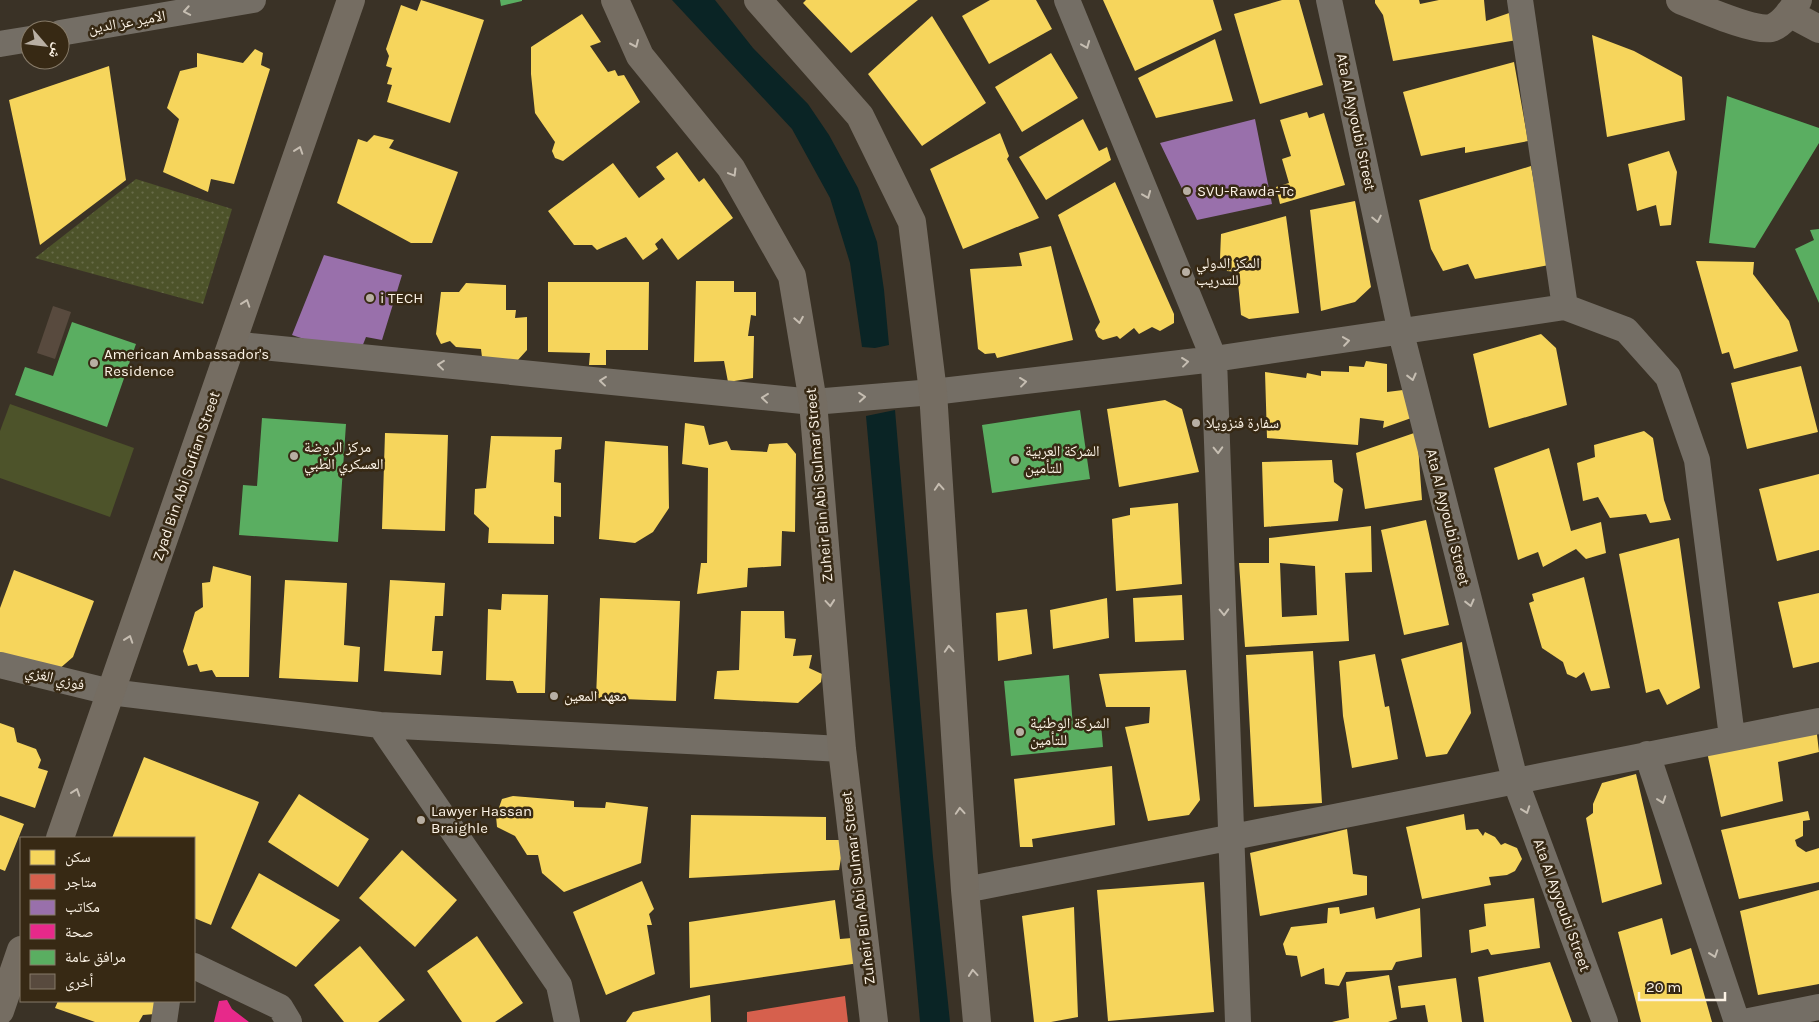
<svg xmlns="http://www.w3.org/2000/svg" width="1819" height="1022" font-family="Karla,'Noto Naskh Arabic',sans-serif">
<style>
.grass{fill:url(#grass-dots)}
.garden{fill:#4d532a}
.water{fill:#0a2425}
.homes{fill:#f6d55c;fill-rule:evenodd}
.shops{fill:#d6604d}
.offices{fill:#9970ab}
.health{fill:#e7298a}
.public{fill:#5aae61}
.building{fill:#584a3e}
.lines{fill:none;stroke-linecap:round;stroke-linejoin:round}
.street{stroke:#746e65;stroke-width:26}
.secondary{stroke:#756d62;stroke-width:28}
.oneway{stroke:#c6beb2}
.oneway2{stroke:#c6bdb1}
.poi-dot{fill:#b8afa3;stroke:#372914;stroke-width:2}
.labels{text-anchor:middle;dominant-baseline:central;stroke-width:5;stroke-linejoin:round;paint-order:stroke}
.street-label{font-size:15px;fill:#fcf3e6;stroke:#372914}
.poi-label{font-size:15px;fill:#fcf3e6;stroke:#372914;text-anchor:start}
</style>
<defs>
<pattern id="grass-dots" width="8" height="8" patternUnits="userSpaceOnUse" patternTransform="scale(1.25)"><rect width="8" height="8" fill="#4d532a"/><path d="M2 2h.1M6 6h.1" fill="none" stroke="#686c49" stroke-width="1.8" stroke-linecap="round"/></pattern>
</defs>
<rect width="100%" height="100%" fill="#3a3226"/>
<!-- grass -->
<path class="grass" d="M136 179 232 209 203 304 35 258Z"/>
<!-- garden -->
<path class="garden" d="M10 404 134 448 110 517 0 478V431Z"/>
<!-- water -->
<path class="water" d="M672 0H715L753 48 808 104 829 135 858 188 877 242 884 290 889 345 875 348 862 347 850 263 830 198 792 129Z
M895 410 933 857 950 1022H920L866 416Z"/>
<!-- homes -->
<path class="homes" d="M421 0 484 20 450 123 387 102 392 85 387 84 392 68 386 66 389 56 386 49 401 5 417 11Z
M806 0H918L851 53 803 3Z
M990 0H1036L1052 29 989 64 962 16Z
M1103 0H1213L1222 30 1135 71Z
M1282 0H1299L1323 85 1260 104 1234 14Z
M1375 0H1419L1420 4 1439 0H1484L1486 21 1515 11 1517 40 1393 61 1383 15 1375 3Z
M582 14 601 42 590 46 608 72 615 70 618 76 624 75 640 102 563 161 555 158 552 151 555 142 535 113 531 74V47Z
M932 16 986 103 922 146 868 74Z
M1592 35 1634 51 1682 77 1685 120 1607 137Z
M1215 39 1233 101 1156 118 1138 78Z
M255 49 263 53 261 65 270 69 234 184 211 179 208 192 163 172 179 119 167 108 180 71 197 67V53L243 63Z
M1051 53 1078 98 1022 132 995 87Z
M1514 62 1528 141 1465 153V147L1421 156 1403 92Z
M109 66 126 180 40 245 9 100Z
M1307 112 1309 118 1324 113 1345 185 1280 204 1276 187 1289 183 1282 159 1291 156 1280 120Z
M1083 119 1099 151 1107 147 1111 160 1046 200 1019 157Z
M1000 133 1009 156 1007 159 1039 218 963 249 930 169Z
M374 135 394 140 389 148 458 172 432 243H411L337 203 358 139 367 142Z
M1669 151 1677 172 1671 225 1660 226 1656 205 1637 211 1628 164Z
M677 152 699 182 704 178 733 218 678 260 662 238 655 244 658 249 643 260 626 237 597 250 592 245H574L548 211 613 163 639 198 665 179 656 167Z
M1531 166 1549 265 1475 279 1468 264 1443 271 1431 249 1419 200Z
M1115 182 1174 314V323L1160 331 1152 327 1139 334 1134 328 1120 339 1117 336 1103 340 1098 337 1095 330 1100 322 1058 215Z
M1355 201 1371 287 1355 302 1321 311 1310 210Z
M1286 216 1299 313 1249 319 1241 315 1237 272 1227 271 1225 256 1220 259 1221 234Z
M1051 246 1073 340 997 358 995 353 985 354 978 349 970 269 1022 266 1019 253Z
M1696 261 1754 262 1753 274 1789 321 1798 351 1734 369 1729 352 1722 354Z
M696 281H734V292H756V316L751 315 748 336H754L753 378 728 382 724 361 694 362Z
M548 282H649L648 350H606V365H589L590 353 548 352Z
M466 283 506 285V310H516L515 318 527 317V350L517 361 482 357 481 349 456 347 450 341 441 344 436 334 441 292H459Z
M1541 334 1556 348 1567 405 1489 428 1473 354Z
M1366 361 1387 364V392L1411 389 1417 416 1383 428 1384 421 1360 418 1358 445 1267 438 1265 372 1306 378 1307 373 1321 376V371L1349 372V366L1364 367Z
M1801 366 1818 432 1747 449 1731 383Z
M1165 400 1182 409 1199 472 1119 487 1107 409Z
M685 423 704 426 709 445 727 441 731 450 767 452 769 444 787 443 796 454 795 532 782 531 781 566 748 568 747 587 697 594 701 563H707L708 468 682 464Z
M1644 431 1653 438 1664 500 1671 520 1650 523 1646 514 1610 518 1598 497 1583 501 1577 463 1595 457 1594 445Z
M1417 432 1422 500 1365 509 1356 453Z
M385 433 448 435 445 531 382 529Z
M491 436 562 437 561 449 555 450 554 482 561 483V517L554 516V544L488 543 489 528 474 514 475 489 486 488Z
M605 441 668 446 669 508 653 532 635 543 599 539Z
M1549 448 1571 531 1601 522 1606 553 1586 559 1576 549 1543 567 1538 552 1518 560 1494 468Z
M1332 460 1334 482 1343 489 1338 521 1264 527 1262 462Z
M1819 474V550L1777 561 1759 489Z
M1178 503 1182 584 1116 591 1112 519 1130 515V508Z
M1426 520 1449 625 1404 635 1381 530Z
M1371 526 1372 572 1345 573 1349 641 1245 647 1239 563H1269V538ZM1280 563 1315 566 1317 615 1282 617Z
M1679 538 1700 688 1667 705 1659 689 1646 693 1619 554Z
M213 566 251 576 249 677H216L212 670 200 672 197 664 188 666 183 651 195 612 203 607 202 583 210 582Z
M14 570 94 601 73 657 58 670 40 667 0 652V608Z
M1584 577 1610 688 1591 691 1584 672 1576 678 1567 674 1563 662 1542 648 1529 603 1534 601 1532 594Z
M285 580 347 583 344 645 360 647 358 682 279 678Z
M390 580 445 583 443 616H435L432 651H443L441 675 384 671Z
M1819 593V662L1793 668 1778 602Z
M502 594 548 595 545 693H517L513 681 486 680 488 609 501 610Z
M1182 595 1184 640 1135 642 1133 598Z
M600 598 680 601 676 701 596 698Z
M1107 598 1109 638 1053 649 1050 610Z
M1027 609 1032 654 998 661 996 613Z
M741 611H784L785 638 796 639 793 656 812 655 809 668 822 674 821 682 798 703 714 699 717 671 739 670Z
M1462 642 1471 713 1447 754 1426 757 1401 659Z
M1313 651 1322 803 1254 807 1246 655Z
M1375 654 1385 707 1389 706 1398 759 1352 768 1343 716 1339 661Z
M1186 670 1200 800 1189 815 1148 821 1125 727 1149 723 1150 707H1106L1099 674Z
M0 723 14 728 17 742 36 749 41 760 38 768 48 771 35 808 0 796Z
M1816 726 1819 752 1778 762 1783 801 1721 817 1707 752Z
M144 757 259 802 211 925 194 918V838H112Z
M1112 766 1115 825 1032 839 1033 847H1020L1014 779Z
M1636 774 1662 884 1602 903 1586 818 1593 813V804L1602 783Z
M299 794 369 839 338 887 268 842Z
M513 796 574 801V807L605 808 606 802 648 807 641 863 564 892 542 873 538 855H527L515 836 497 827 496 816 502 799Z
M1808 811 1810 820 1803 821V836L1795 840 1797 846 1806 852 1819 848V882L1739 899 1721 830Z
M1464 814 1466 830 1478 829 1483 836 1485 832 1495 837 1501 845 1505 843 1517 848 1522 859 1515 871 1507 875 1489 877 1491 885 1422 899 1406 827Z
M0 815 24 824 5 871 0 869Z
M691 815 826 817V840H844L839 870 689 878Z
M1347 829 1353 874 1367 876V895L1260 916 1250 853Z
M402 850 457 900 415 947 359 898Z
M259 873 340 920 296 967 231 928Z
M642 881 654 909 649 914 652 925H647L655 974 606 995 573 912Z
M1204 882 1214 1012 1108 1021 1097 890Z
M1819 890V984L1758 995 1740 911Z
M1534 898 1540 948 1491 955 1488 949 1471 953 1469 930 1486 926 1484 904Z
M835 900 840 939 852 938 859 963 690 988 689 922Z
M1074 907 1078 1017 1051 1022H1034L1022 916Z
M1339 907 1340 914 1374 907 1376 919 1420 908 1422 957 1396 962 1392 970 1346 972 1339 986 1325 984 1324 968 1301 977 1297 956 1286 955 1283 944 1291 927 1327 923 1328 908Z
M1662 918 1671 955 1691 948 1712 1022H1641L1618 932Z
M477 936 523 1003 495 1022H462L427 971Z
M360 946 405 1000 378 1022H344L314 985Z
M1550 962 1572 1022H1484L1478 977Z
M1389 975 1397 1019 1388 1022H1332L1349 1018 1346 982Z
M1456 978 1462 1022H1428L1425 1005 1401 1008 1398 986Z
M710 995 711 1022H626L633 1012Z
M58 1001H158L155 1014 143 1015 139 1022H95L55 1008Z"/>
<!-- shops -->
<path class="shops" d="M845 996 848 1022H747V1012Z"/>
<!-- offices -->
<path class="offices" d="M1255 119 1272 204 1197 220 1160 143Z
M324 255 402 275 382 340 366 337 358 357 292 335Z"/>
<!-- health -->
<path class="health" d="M227 1000 232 1009 249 1022H214L219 1001Z"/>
<!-- public -->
<path class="public" d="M500 0H522V1L501 6Z
M1727 96 1819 128V143L1755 248 1709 243Z
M1819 229V303L1795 249 1814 240 1810 230Z
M72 322 136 344 107 427 15 395 25 367 53 376Z
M1080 410 1090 479 992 493 982 425Z
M262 418 346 424 338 542 239 535 243 485 257 486Z
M1069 675 1073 727 1101 724 1103 747 1011 756 1004 681Z"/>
<!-- building -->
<path class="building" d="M53 306 71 312 55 359 37 353Z"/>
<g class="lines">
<!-- street -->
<path class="street" d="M1067 0 1214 359 1238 1022
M1329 0 1401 333 1515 780 1605 1022
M1520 0 1565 307
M60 33 253 0
M0 44 30 39
M231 344 813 402 933 392 1214 359 1565 307 1626 330 1668 377 1697 460 1732 737
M0 665 110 692 380 725 842 749
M380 725 559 985 567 1022
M1647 754 1737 1022
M965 890 1819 721
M194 966 280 1007 289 1022
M164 1022 167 1001
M1744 1022 1819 1007"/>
<!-- secondary -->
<path class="secondary" d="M615 0 640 56 731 168 792 276 813 402 842 749 874 1022
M758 0 860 116 912 222 933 392 965 890 977 1022
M1680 0C1699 7 1753 32 1771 28 1782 25 1793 9 1798 0
M1789 13 1819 29
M60 838 351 0
M0 1011 21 950"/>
</g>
<!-- one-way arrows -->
<defs><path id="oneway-chevron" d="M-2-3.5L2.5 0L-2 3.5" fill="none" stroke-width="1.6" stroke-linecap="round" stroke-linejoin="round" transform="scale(1.25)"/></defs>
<g class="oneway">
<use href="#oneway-chevron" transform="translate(187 11) rotate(170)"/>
<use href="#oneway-chevron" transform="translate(1086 45) rotate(68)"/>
<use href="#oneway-chevron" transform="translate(1147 195) rotate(68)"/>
<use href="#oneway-chevron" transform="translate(1377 219) rotate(78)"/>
<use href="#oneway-chevron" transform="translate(1346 341) rotate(-8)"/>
<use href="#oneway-chevron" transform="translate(1185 362) rotate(-7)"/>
<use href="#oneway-chevron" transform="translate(441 365) rotate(-174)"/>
<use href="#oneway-chevron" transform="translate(1412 377) rotate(76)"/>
<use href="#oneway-chevron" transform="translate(603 381) rotate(-174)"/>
<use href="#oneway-chevron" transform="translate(1023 382) rotate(-7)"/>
<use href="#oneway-chevron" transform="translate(862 397) rotate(-5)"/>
<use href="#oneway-chevron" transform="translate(765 398) rotate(-174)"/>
<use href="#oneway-chevron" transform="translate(1218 450) rotate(88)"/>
<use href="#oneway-chevron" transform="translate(1470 603) rotate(76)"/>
<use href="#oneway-chevron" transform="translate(1224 612) rotate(88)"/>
<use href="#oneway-chevron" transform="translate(1662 800) rotate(71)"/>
<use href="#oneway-chevron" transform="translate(1526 810) rotate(70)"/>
<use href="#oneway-chevron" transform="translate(1714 954) rotate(71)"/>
</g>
<g class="oneway2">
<use href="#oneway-chevron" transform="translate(635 44) rotate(66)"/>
<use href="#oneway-chevron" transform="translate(299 150) rotate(-71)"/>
<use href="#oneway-chevron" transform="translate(733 173) rotate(59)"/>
<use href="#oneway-chevron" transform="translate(246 303) rotate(-71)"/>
<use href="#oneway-chevron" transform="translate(799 320) rotate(80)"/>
<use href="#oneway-chevron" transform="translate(939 487) rotate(-94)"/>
<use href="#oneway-chevron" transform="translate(830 603) rotate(85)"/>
<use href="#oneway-chevron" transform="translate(129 639) rotate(-71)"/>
<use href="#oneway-chevron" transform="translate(949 649) rotate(-94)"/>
<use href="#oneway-chevron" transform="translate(76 792) rotate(-71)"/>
<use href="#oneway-chevron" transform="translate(960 811) rotate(-94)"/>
<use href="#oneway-chevron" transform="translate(973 973) rotate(-95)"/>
</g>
<!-- markers -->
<g class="poi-dot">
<circle cx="1187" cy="191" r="5"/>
<circle cx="1186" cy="272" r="5"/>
<circle cx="370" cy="298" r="5"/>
<circle cx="94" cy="363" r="5"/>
<circle cx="1196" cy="423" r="5"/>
<circle cx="294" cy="456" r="5"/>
<circle cx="1015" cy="460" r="5"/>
<circle cx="554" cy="696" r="5"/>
<circle cx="1020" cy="732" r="5"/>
<circle cx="421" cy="820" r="5"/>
</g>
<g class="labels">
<!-- street labels -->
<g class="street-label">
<text transform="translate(127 22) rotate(-10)">الامير عز الدين</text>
<text transform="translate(1356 122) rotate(78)">Ata Al Ayyoubi Street</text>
<text transform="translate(186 476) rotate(-71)">Zyad Bin Abi Sufian Street</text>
<text transform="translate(819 485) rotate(-95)">Zuheir Bin Abi Sulmar Street</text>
<text transform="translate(1448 517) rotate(76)">Ata Al Ayyoubi Street</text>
<text transform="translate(55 678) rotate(14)">فوزي الغزي</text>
<text transform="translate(858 888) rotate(-97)">Zuheir Bin Abi Sulmar Street</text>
<text transform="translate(1562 905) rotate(70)">Ata Al Ayyoubi Street</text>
</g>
<!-- poi labels -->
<g class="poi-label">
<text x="1197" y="191">SVU-Rawda-Tc</text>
<text x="1196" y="263">المكز الدولي<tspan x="1196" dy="17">للتدريب</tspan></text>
<text x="380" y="298">i TECH</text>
<text x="104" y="354">American Ambassador's<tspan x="104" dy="17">Residence</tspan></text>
<text x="1206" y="423">سفارة فنزويلا</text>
<text x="304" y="447">مركز الروضة<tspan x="304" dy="17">العسكري الطبي</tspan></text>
<text x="1025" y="451">الشركة العربية<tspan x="1025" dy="17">للتأمين</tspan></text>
<text x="564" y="696">معهد المعين</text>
<text x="1030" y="723">الشركة الوطنية<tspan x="1030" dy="17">للتأمين</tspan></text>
<text x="431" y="811">Lawyer Hassan<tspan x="431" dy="17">Braighle</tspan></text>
</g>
</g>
<!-- legend -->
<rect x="20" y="837" width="175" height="165" fill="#372914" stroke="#867a68"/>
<rect x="30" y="850" width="25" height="15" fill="#f6d55c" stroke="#867a68"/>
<text x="65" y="862" font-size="15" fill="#fcf3e6">سكن</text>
<rect x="30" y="874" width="25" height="15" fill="#d6604d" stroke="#867a68"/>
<text x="65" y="887" font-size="15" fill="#fcf3e6">متاجر</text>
<rect x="30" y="900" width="25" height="15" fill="#9970ab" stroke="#867a68"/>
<text x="65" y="912" font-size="15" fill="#fcf3e6">مكاتب</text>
<rect x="30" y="924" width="25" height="15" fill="#e7298a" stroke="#867a68"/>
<text x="65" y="937" font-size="15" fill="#fcf3e6">صحة</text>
<rect x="30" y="950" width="25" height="15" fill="#5aae61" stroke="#867a68"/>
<text x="65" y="962" font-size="15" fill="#fcf3e6">مرافق عامة</text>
<rect x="30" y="974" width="25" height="15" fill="#584a3e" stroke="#867a68"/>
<text x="65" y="987" font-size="15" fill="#fcf3e6">أخرى</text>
<!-- north arrow -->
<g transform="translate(45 45) rotate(118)"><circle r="24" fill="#372914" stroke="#867a68"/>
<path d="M0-4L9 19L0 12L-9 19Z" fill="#b8afa3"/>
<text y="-8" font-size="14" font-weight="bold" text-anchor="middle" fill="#fcf3e6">ش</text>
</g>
<!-- scale -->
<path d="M1639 992v8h86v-8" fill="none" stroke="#fcf3e6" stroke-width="2.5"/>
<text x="1646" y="992" font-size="15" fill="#fcf3e6" stroke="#372914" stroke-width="4" paint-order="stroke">20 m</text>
</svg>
